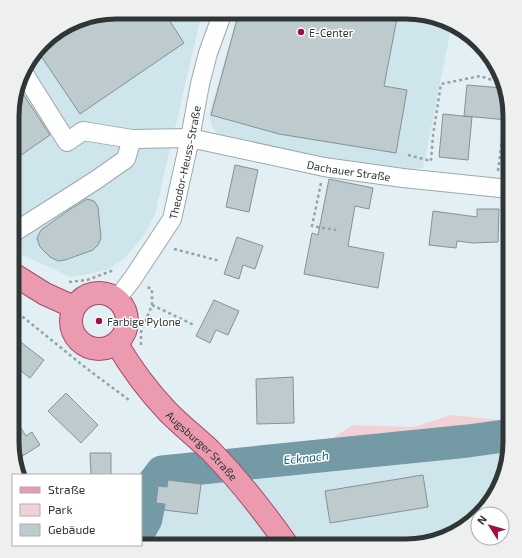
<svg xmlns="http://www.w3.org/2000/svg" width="522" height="558" font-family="'Exo 2',sans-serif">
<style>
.built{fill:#cfe5ec}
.green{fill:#f1d1d6}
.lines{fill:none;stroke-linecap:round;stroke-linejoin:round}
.river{stroke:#749aa5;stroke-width:33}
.building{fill:#bdcbcf;stroke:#849195}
.minor-casing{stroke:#9ba9ad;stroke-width:20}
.major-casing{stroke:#a24b64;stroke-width:24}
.path{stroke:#97a2a6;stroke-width:2.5;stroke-dasharray:3 3;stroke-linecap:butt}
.minor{stroke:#fff;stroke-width:18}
.major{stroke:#ec9ab0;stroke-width:22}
.poi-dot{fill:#a30c48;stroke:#fff;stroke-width:1.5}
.labels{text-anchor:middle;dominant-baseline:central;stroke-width:3;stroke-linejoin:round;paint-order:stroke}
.poi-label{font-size:11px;fill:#303638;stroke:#fff;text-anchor:start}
.street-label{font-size:11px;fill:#303638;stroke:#fff}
.water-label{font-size:12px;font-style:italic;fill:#186173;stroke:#fff}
.rim{fill:none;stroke:#303638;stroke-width:5}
</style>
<rect width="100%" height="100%" fill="#e2f0f5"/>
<!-- built -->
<path class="built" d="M116 12H190L200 21 155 214 145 234 126 257 108 270 71 277 13 251 14 96 26 64 48 38 82 18Z
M238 12 420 13 452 24 423 168 392 170 282 151 219 135 212 127 209 115Z
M498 442 510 446V449L496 494 464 528 413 546H142L153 519 157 485 162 479 204 474 253 476 265 475 470 457Z"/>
<!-- green -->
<path class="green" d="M451 415 510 421V446L498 442 470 457 253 476 230 449 333 438 352 425 414 427Z
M195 462 204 474 162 479 157 485 153 519 142 546 107 545H141C141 530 141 477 154 469 161 466 186 463 195 462Z"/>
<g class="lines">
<!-- river -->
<path class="river" d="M141 528 146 519 152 485 162 472 468 441 504 436H510
M121 546 123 545"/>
</g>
<!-- building -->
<path class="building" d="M116 12H164L184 43 80 114 37 50 48 38 82 18Z
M239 12 398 13 384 86 407 90 396 153 279 134 211 115Z
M467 85 503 88 509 107 508 120 464 116Z
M18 86 50 135 14 160V96Z
M443 114 472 117 468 160 439 157Z
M235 165 258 170 249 212 226 207Z
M329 179 373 188 369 209 355 206 348 246 384 253 378 288 304 274 312 233 318 235Z
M87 199 94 201 98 207 101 238 98 245 93 250 65 260 58 261 50 257 40 247 37 238 41 230 69 210Z
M477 209H499L498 242 473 243 457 241 456 248 429 245 433 211 477 217Z
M237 237 263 246 255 269 243 265 239 279 224 274Z
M214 300 239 311 228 335 216 330 210 343 196 336Z
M13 336 44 360 30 378 13 365Z
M293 377 294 423 257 424 256 379Z
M66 393 98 425 81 443 48 411Z
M12 414 26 436 32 432 40 445 16 460 12 449Z
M90 453H111V475H91Z
M423 475 428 507 330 523 325 491Z
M168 480 201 484 197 514 164 510 165 504 156 503 158 486 167 487Z"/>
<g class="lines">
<defs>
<g id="minor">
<path id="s1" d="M23 72 67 142 83 131 132 139 190 138 324 167 403 178 510 189"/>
<path d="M13 233 96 180 126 159 132 139"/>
<path id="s2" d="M117 299 133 278 172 219 190 138 200 84 208 53 223 12"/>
</g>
<g id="major">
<path d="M13 274 45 294 74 307"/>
<circle cx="99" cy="321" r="28"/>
<path id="s3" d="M117 344C131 368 148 391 168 412 182 426 197 438 211 451 239 480 265 513 288 546"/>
</g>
</defs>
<!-- minor casing -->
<use href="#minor" class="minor-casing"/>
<!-- major casing -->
<use href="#major" class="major-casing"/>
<!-- path -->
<path class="path" d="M408 155 431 161 433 135 441 84 480 76 501 83
M498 171 502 139 510 132
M321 183 312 226 336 230
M174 249 220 261
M69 282 87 280 114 270
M152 305 194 325
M13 309 86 368 129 400
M141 345V332L152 305V289L147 287"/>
<!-- minor -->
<use href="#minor" class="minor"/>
<!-- major -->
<use href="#major" class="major"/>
</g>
<!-- markers -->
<g class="poi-dot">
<circle cx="301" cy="32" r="4"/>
<circle cx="99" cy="321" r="4"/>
</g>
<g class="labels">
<!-- poi labels -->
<g class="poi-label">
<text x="309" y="32">E-Center</text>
<text x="107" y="321">Farbige Pylone</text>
</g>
<!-- street labels -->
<g class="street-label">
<text stroke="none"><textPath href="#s2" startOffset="155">Theodor-Heuss-Straße</textPath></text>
<text stroke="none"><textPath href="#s1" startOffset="372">Dachauer Straße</textPath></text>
<text stroke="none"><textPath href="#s3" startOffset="133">Augsburger Straße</textPath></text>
</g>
<!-- water labels -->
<g class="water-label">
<text transform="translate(306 457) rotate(-6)">Ecknach</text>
</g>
</g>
<!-- crop -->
<path d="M0 0H522V558H0ZM116 19H406A97 97 0 0 1 503 116V442A97 97 0 0 1 406 539H116A97 97 0 0 1 19 442V116A97 97 0 0 1 116 19Z" fill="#eeefef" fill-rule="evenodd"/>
<path class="rim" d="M116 19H406A97 97 0 0 1 503 116V442A97 97 0 0 1 406 539H116A97 97 0 0 1 19 442V116A97 97 0 0 1 116 19Z"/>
<!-- legend -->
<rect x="12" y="474" width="130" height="72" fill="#ffffff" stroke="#acafaf"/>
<rect x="20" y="487" width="20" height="6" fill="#ec9ab0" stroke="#acafaf"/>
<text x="48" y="494" font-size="12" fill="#303638">Straße</text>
<rect x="20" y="504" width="20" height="12" fill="#f1d1d6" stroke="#acafaf"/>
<text x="48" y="514" font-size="12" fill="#303638">Park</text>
<rect x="20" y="524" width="20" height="12" fill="#bdcbcf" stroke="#acafaf"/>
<text x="48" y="534" font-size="12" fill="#303638">Gebäude</text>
<!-- north arrow -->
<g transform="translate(490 526) rotate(307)"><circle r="19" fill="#ffffff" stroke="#acafaf"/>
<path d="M0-3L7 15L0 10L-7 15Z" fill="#a30c48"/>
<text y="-6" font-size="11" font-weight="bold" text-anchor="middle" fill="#303638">N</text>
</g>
</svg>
